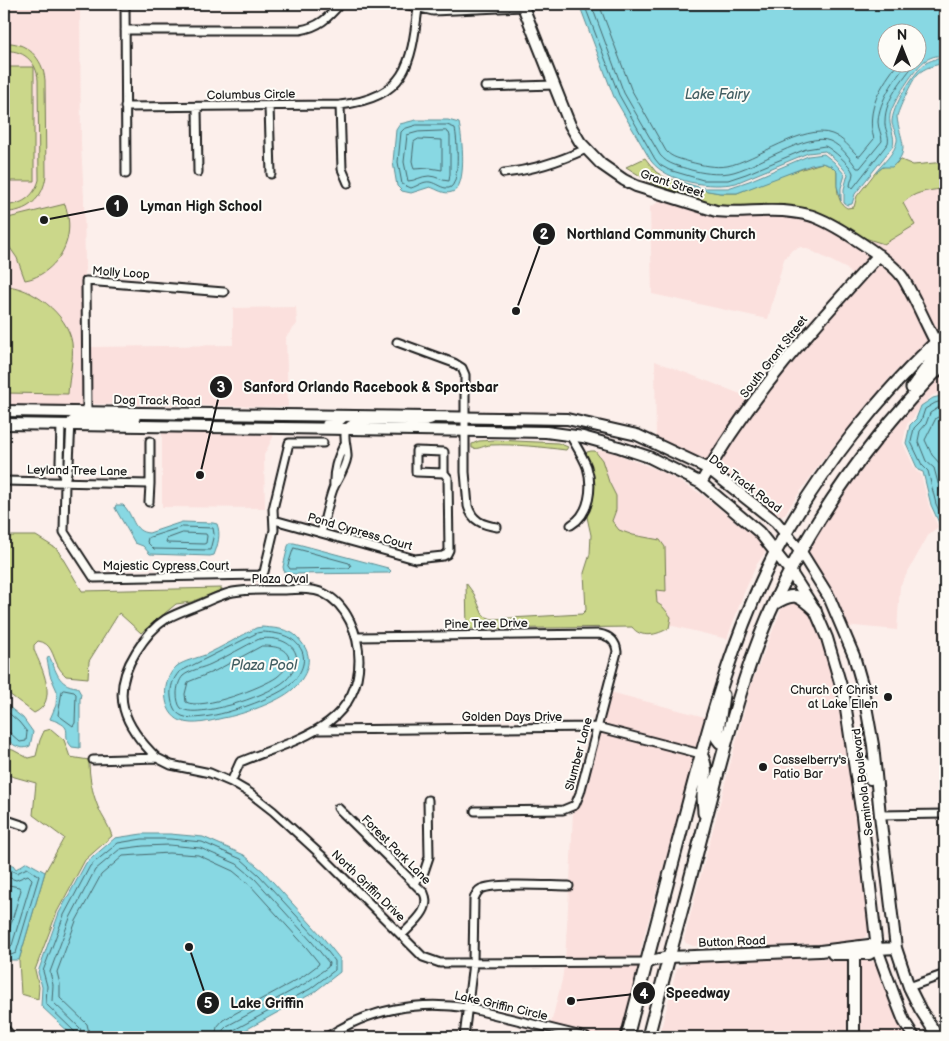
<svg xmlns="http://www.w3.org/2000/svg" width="949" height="1041" font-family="'Balsamiq Sans',sans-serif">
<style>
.built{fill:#fbe0dd}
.green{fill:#cbd78a;stroke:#747a53}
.water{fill:#88d8e3;stroke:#5d8d93;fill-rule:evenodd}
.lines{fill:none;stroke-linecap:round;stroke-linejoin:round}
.shore{stroke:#47676c;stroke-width:1}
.street-casing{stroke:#1c1c1c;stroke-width:11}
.secondary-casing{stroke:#1c1c1c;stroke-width:14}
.primary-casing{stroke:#1c1c1c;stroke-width:15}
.street{stroke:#fdfcf7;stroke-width:7}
.secondary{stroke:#fdfcf7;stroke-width:10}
.primary{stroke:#fdfcf7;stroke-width:11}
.poi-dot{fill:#1c1c1c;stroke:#fdfcf7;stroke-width:2}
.labels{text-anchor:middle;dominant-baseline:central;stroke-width:4;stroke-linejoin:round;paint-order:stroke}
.street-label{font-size:12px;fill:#1c1c1c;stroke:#fdfcf7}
.poi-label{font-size:12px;fill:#1c1c1c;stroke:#fdfcf7;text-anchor:end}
.water-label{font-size:14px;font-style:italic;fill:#425e62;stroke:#fdfcf7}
.leader{fill:none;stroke:#1c1c1c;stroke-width:2}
.callout-dot{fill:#1c1c1c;stroke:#fdfcf7;stroke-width:2}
.mark-label{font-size:15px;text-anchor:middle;font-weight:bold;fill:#fff}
.callout-label{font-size:14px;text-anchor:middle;font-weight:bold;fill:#1c1c1c;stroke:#fdfcf7;stroke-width:4;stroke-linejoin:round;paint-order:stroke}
</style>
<rect width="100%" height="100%" fill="#fcefeb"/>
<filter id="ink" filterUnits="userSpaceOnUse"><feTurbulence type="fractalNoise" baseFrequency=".02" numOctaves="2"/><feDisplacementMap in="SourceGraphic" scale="10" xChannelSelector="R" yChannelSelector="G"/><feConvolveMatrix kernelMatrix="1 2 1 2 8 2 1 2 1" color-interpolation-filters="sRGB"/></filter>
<g filter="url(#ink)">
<!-- built -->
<path class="built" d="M4 4H80L81 145 84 197 87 412 4 411Z
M945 182V325L935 334 905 276 852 234 914 225 903 203 911 196 923 191 941 189Z
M664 199 728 216 790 215 813 220 830 228 874 256 812 323 709 469 656 443 655 361 751 398 810 322 852 276 847 269 810 250 801 247 792 250 784 259 768 319 652 294 650 207Z
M879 260 900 280 930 339 893 374 821 462 784 515H772L714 467 775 378Z
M296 307 297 324 286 337 288 407 90 404V347L233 345V308Z
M945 371V391L933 395 921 406 914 417 907 424 903 443 916 471 921 474 929 506 938 527 929 534 900 586 897 630 854 626 846 629 804 551 850 475 906 412Z
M162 426 273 428V437L264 455 265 508 162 507Z
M607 450 661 471 700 493 755 537 767 550 757 564 743 595 727 639 669 625 670 616 663 607 657 603 656 590 665 591 660 540 633 535 619 530 612 521 616 510V496L595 451Z
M793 600 810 610 822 637 835 676 845 729 871 925 866 936 860 941 847 943 735 947 693 946 686 943 684 939 751 685 784 602Z
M610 692 705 717 697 749 602 725Z
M600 732 695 756 644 936 639 958 565 959 569 890H572L573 883 570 882 573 810 580 803 583 795Z
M833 958 851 960V1037H659L677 968 686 963 701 961Z
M858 961H873L879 966 889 1002 911 1037H858Z
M564 966H638L621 1037H601L551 1024 562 980Z"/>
<!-- green -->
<path class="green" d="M4 43C26 41 43 58 45 80L46 175C44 198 27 213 4 212V205C21 206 34 197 39 180L38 80C37 61 22 49 4 51Z
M4 67H34V181H4Z
M645 158 656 172 666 178 678 181 688 187 720 193H737L776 177 822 163 831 166 837 172C837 184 836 203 847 208L854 207 857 196 875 173 883 167 897 163 899 159 913 165 945 162 943 165C946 174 946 180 941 189 926 191 914 192 903 203L915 225 884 244 852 234 803 208 734 209 694 201 680 196 650 182 626 167Z
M65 204C68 214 70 224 68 235 65 256 46 277 25 280L17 258 6 242 4 219Z
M4 286C31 286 68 314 72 343 74 360 69 376 68 394L4 393Z
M495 440 558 443 568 447 566 450C541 447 516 444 491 445 484 445 479 450 472 448V444L479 441Z
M591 451H595L602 460 609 482 616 496V510L612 521 619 530 633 535 660 540 665 547 666 591 656 590 657 603 663 607 671 617 669 628C657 635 641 639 632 627L467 629 466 583 474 594 482 613 484 616 492 619 582 614 586 610 584 573 590 554 591 535 587 517 592 480 591 469 585 456 587 452Z
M4 536H36L57 549 82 591 222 588 221 590 191 602 176 604 141 633 119 613 89 661 88 678 66 676C63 673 60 670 58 666 52 655 52 643 38 641L34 645V650C42 668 59 702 34 713L4 690Z
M51 729 64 740 70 757 89 760C89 776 92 792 98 807 102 817 109 825 112 836L85 860 57 912 35 970 39 987 38 999 21 994 19 960 45 872 64 838 33 815 36 783 4 774V742L8 749 13 750 28 758 36 756 40 740 44 731Z"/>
<!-- water -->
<path class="water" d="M579 4H945V56C938 55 933 56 926 60 916 66 892 103 890 115 888 127 896 135 893 146L855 194 852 204 847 205 844 203V189L848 174 836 160 825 151 808 153 736 183C711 189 667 182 651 161L614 97ZM916 32V62H886V32Z
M937 58 945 59V63C936 65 924 67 917 75 913 79 897 112 897 117 899 138 912 150 892 167H883L875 173C882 164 895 153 897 141 898 135 893 129 892 123 891 108 914 72 926 63 929 61 934 60 937 58Z
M416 120H448L459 123C462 136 468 188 452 192 444 195 437 189 430 187L411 193 402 191 397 186 393 162 396 130 400 124Z
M824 154 834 162 845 175 841 188V201L837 186V172L831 166 822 163 811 165 737 193H720L702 190 688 187 678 181 702 188H728L749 181 808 156Z
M945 395V536L931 505 923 472 918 470 906 443 910 425 916 419 921 406 933 398Z
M116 505H123C134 515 132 532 149 533L182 522 213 523 217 524C221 534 218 545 214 555L210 556 150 554 143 546 135 543 115 508Z
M290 543H294L388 568 391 571 389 573 289 574 284 571 283 567 288 546Z
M262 627C272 628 282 628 292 633 296 635 299 639 302 643 315 659 306 677 293 689 279 702 241 715 223 718 210 721 194 726 181 721 161 713 161 679 177 666 184 661 197 658 205 655 222 647 239 637 256 628Z
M49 656C57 671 57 685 77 687L81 694 80 699V748L72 747C59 733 78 728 50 719L56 705 57 691 50 675 47 659Z
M4 703 23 718 33 732 30 746C24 749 20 748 14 745 0 736 4 718 4 703Z
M142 834H170L203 837 244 855 263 871 321 935 340 959V972L313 993 240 1033 228 1037H74L41 1006 42 987 38 972 59 913 86 863 115 838Z
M27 862 45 872 19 960H8L4 956V865H13L16 869Z"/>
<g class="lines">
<!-- shore -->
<path class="shore" d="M584 4 619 95 655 159 660 165 669 170 703 180H728L746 174 806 149 825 146C832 149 851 165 853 173 853 177 850 182 850 186L853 188 888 143C890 135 884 129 885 121 885 99 903 79 916 62
M591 4 624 93 660 155C668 165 679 166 691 170 703 173 716 175 729 173 754 169 807 131 830 141 842 146 850 159 857 168H860L882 141C882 134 878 129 878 122 879 100 895 79 908 62
M599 4 631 89 666 151C672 158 681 159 690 162 702 165 714 168 727 166 755 161 804 123 832 134 843 138 850 148 858 156H860L874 139C865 110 881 85 899 62
M417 125H447L455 128C457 138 461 185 449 188 442 189 436 183 430 182 423 181 418 186 411 188L402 184 398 162 401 132 404 129Z
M446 131 449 133 450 136V174L449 181C442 181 436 176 429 176 421 176 415 181 408 181L404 162 407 135 418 132Z
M419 139 442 140V170L430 168 414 169 412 161 414 142Z
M945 400 935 403 925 409 921 421 914 428 911 442 922 465 928 471 936 504 945 524
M945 406 938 408 930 413 926 424 920 431 918 441 926 461 934 468 945 509
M945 414 936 418 925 440 932 455 941 465 945 483
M182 527 213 528 214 534 210 550 154 549 147 542 148 538Z
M183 533 206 534 207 536 206 543 204 544 168 543 166 542 167 539Z
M294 548 349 563 351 566 349 568 290 569 288 566Z
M263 632C278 633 294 635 302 651 307 664 299 676 290 685 275 699 201 725 182 716 174 712 172 705 171 697 170 687 173 679 179 672L257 633Z
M259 639C288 634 311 655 286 680 275 690 248 700 234 704 223 707 190 716 181 708 178 705 177 698 177 694 177 688 179 680 183 676 190 670 203 668 211 664 228 656 243 647 259 639Z
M262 646C274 646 288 647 290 662 287 668 282 673 277 677 263 687 202 711 186 702L185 694 188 682 215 671Z
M64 690 74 692 76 694 75 723 73 726 58 715 62 691Z
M4 709 19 722 27 732 26 741 20 742 9 732 4 731
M4 870H10L17 873 27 868 39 876 16 953 11 955 4 952
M4 876 16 880 28 875 32 879 12 945 10 947 4 946
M4 884 19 887 21 890 7 937 4 939
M77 1037 75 1032 46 1004 47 986 43 971 64 915 90 866 118 843 142 839H170L202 842 241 859 259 875 317 938 335 961V970L310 989 232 1031 228 1037
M83 1037 80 1028 52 1001 53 985 50 972 70 918 95 870 120 849 143 846 169 845 200 848 237 864 255 879 312 942 329 963 328 967 306 983 227 1026 223 1030 222 1037
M90 1037 87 1024 60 998V984L57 972 76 921 101 875 123 856 169 853 198 855 233 871 250 885 306 947 319 963 318 965 302 977 223 1020 217 1027 215 1037"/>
<defs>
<path id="street" d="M125 4 126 174
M404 4 433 11 523 7
M125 30H300C319 27 328 18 340 4
M485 87 555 85
M340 105 342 169 348 183
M269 106 271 174
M125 107 340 105C406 97 411 66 418 8
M197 107 198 172
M504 173C533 170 560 161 586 149
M397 342 454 363 462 368 465 375V472L468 506C472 521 483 525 497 527
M87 412 86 281 224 292
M136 418H77L71 421 69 463 65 482 64 532 94 578 260 575 264 572 274 530 273 509 289 443H323
M326 424 338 423 346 416
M61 425 60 462 64 479
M570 435C576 446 583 456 587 467 593 487 590 514 571 525
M4 481 150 484V441
M334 487C333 471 337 459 344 445
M149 502 150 484
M274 520 415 559 443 556 447 554 449 550 448 478 444 473V452L416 451V472L444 473
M321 533C325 519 328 503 333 489 338 478 345 469 347 457 348 448 340 432 350 425 360 418 408 422 423 422L431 420
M357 637 599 634C610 636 616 641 617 652L580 793 575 805 563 810 475 811
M320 730 597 727 701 754
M157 758C124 726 109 695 136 652 144 639 153 627 166 619 177 613 189 609 201 604 211 600 222 594 233 592 248 589 263 590 278 590 292 590 310 587 323 593 347 604 359 635 359 660 359 728 291 741 240 762L231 782
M93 760 157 758 171 765 210 773 231 782 250 793 273 811 321 855 423 957 440 963 646 962
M338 808 424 893C432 910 413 923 402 935
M880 815 945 814
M4 819 25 826
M413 883 424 872 429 857 428 800
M909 987 945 974
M4 1028 12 1037
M327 1037C369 1009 419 1000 468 1008L586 1037
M464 1037 473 963 474 899C476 894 477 891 481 889 495 882 551 886 569 886"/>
<path id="secondary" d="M522 4 570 125 580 142 601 164 624 180 636 186 716 211C741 214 768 208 792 212 800 213 808 214 815 217 836 225 891 260 903 278 915 298 925 322 936 343
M4 411 567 419 637 435 709 469 776 522 801 552 829 597 854 656 862 684 873 745 880 815 896 948 909 987 920 1009 938 1037
M4 424 546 432 583 437 619 447 649 457 701 483 759 532 790 571 815 610 827 638 844 696 862 816 877 949 895 998 904 1021 914 1037
M701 483C749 397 813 327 879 255
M853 758C866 759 869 767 870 779
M833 954H869L877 949 896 948
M854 955V1037
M646 962 669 957 820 951 869 945 877 949"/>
<path id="primary" d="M912 388 935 356 937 351 936 343
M774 604C794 591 799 595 815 610
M723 695 717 738 720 742 725 745
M701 754C709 769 704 780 703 796 703 801 704 807 704 813
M627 1037C647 961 667 884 687 808 710 720 734 633 776 551 816 475 881 392 945 334
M648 1037C667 963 688 889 707 814 729 731 749 647 790 571 830 493 884 424 945 362"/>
</defs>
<!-- street casing -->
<use href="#street" class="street-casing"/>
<!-- secondary casing -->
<use href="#secondary" class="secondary-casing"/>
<!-- primary casing -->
<use href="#primary" class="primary-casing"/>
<!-- street -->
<use href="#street" class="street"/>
<!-- secondary -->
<use href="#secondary" class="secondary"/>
<!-- primary -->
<use href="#primary" class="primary"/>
</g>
</g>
<!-- markers -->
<g class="poi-dot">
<circle cx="888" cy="697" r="5"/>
<circle cx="763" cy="767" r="5"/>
</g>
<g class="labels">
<!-- street labels -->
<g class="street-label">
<text transform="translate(251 95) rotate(-1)">Columbus Circle</text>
<text transform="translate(672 184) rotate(18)">Grant Street</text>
<text transform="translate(121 273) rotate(4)">Molly Loop</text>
<text transform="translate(774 357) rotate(-52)">South Grant Street</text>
<text transform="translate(157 401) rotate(1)">Dog Track Road</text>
<text transform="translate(77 471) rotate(1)">Leyland Tree Lane</text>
<text transform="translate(745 484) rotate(37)">Dog Track Road</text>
<text transform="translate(360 532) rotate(16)">Pond Cypress Court</text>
<text x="166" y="566">Majestic Cypress Court</text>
<text x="280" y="579">Plaza Oval</text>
<text transform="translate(486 624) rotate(-1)">Pine Tree Drive</text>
<text x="512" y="717">Golden Days Drive</text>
<text transform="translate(579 754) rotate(-75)">Slumber Lane</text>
<text transform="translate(863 782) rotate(-97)">Seminola Boulevard</text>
<text transform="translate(396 850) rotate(45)">Forest Park Lane</text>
<text transform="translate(368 886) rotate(44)">North Griffin Drive</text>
<text transform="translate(732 942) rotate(-2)">Button Road</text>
<text transform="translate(501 1006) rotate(13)">Lake Griffin Circle</text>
</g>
<!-- poi labels -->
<g class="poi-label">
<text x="878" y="690">Church of Christ<tspan x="878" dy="14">at Lake Ellen</tspan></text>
<text x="773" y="760" text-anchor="start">Casselberry's<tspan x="773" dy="14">Patio Bar</tspan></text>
</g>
<!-- water labels -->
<g class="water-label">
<text x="717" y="94">Lake Fairy</text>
<text x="264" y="665">Plaza Pool</text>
</g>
</g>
<!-- callouts -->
<path class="leader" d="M44 220L117 206M516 311L544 234M200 475L221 387M571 1001L644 993M189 947L208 1003"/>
<g class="callout-dot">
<circle cx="44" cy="220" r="5"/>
<circle cx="516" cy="311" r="5"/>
<circle cx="200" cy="475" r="5"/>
<circle cx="571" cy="1001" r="5"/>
<circle cx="189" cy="947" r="5"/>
<circle cx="117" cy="206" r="12"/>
<circle cx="544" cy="234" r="12"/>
<circle cx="221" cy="387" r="12"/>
<circle cx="644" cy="993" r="12"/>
<circle cx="208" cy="1003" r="12"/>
</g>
<g class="mark-label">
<text x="117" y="211">1</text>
<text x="544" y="239">2</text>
<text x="221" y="392">3</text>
<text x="644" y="999">4</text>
<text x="208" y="1008">5</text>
</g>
<g class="callout-label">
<text x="201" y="211">Lyman High School</text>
<text x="661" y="239">Northland Community Church</text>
<text x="371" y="392">Sanford Orlando Racebook &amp; Sportsbar</text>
<text x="698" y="998">Speedway</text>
<text x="267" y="1008">Lake Griffin</text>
</g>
<!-- margin -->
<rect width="949" height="1041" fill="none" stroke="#fdfcf7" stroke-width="20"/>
<rect x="10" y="10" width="929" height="1021" fill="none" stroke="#1c1c1c" stroke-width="2" filter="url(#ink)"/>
<!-- north arrow -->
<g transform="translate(902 48)"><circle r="24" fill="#fdfcf7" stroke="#a3a29f"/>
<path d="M0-4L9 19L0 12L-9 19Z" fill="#1c1c1c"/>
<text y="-8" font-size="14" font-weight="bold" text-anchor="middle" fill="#1c1c1c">N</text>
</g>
</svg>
